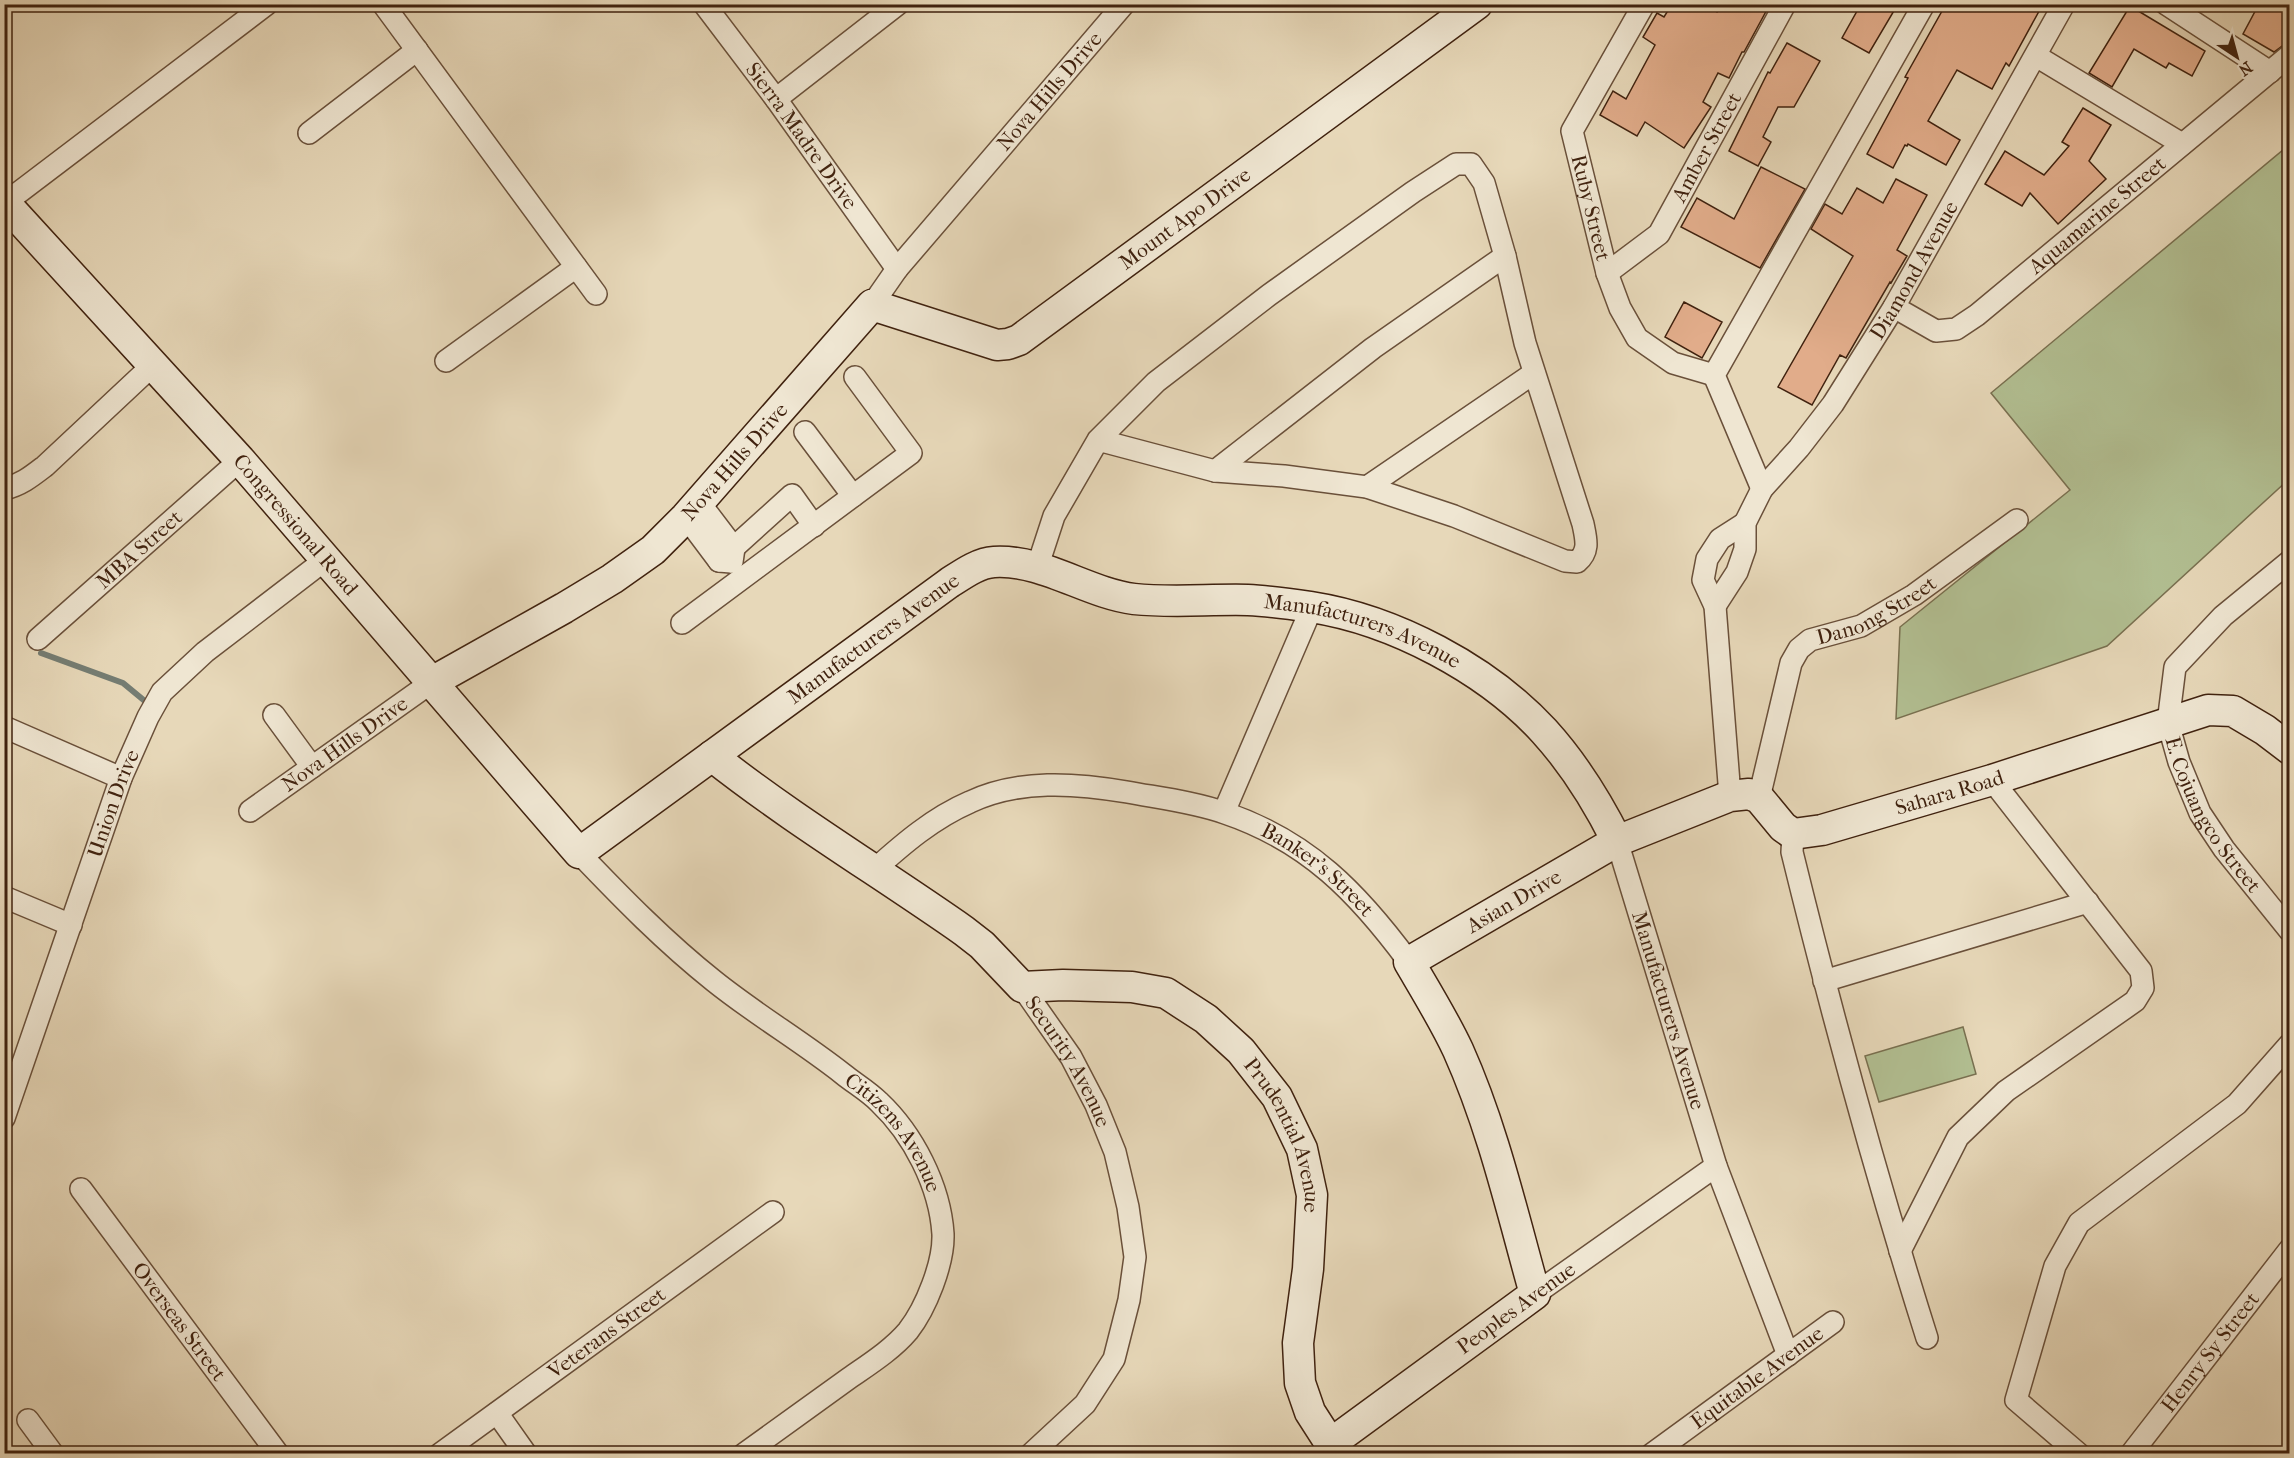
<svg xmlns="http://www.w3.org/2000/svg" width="2294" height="1458" font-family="'IM FELL French Canon',serif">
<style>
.green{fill:#b2bf92;stroke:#797050;stroke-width:1.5}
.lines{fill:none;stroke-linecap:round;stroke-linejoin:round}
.stream{stroke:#757d73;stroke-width:6}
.building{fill:#e1ac8a;stroke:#40220f;stroke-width:1.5}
.street-casing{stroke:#6a503a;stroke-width:24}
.secondary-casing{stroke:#40220f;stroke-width:33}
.street{stroke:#efe6d2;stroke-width:21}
.secondary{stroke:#efe6d2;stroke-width:30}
.labels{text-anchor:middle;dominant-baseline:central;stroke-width:5;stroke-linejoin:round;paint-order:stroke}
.street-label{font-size:21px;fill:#40220f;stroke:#efe6d2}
</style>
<rect width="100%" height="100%" fill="#e7d8b9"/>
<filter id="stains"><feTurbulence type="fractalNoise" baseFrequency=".00333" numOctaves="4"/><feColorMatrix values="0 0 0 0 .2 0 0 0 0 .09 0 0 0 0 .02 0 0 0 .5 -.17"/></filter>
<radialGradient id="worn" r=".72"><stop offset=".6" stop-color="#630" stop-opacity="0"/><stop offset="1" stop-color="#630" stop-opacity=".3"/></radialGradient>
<!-- green -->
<path class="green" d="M2289 145V479L2107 646 1896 719 1900 627 2070 490 1991 393Z
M1963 1027 1976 1074 1879 1102 1865 1056Z"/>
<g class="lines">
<!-- stream -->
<path class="stream" d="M41 653 123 683 146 702"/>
</g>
<!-- building -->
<path class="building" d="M1672 4H1704L1717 12 1720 4H1770L1744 52H1742L1729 78 1718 73 1703 102 1711 107 1684 148 1645 122 1637 136 1600 115 1613 91 1626 99 1655 45 1643 37 1657 13 1664 17Z
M1861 4H1898L1869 53 1842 38Z
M1946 4H2043L2009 66 2006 63 1992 89 1957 70 1928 121 1960 140 1946 165 1908 144 1907 146 1905 145 1893 168 1867 154 1908 78 1905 77Z
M2259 4H2278L2289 11V41L2274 52 2243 34Z
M2130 6 2205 51 2192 76 2169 63 2166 68 2134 49 2112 87 2089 73Z
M1787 43 1820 61 1794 107H1778L1763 137 1771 142 1758 166 1729 151 1768 72 1770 73Z
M2083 108 2111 125 2089 161 2106 179 2058 224 2030 193 2022 206 1985 184 2005 151 2044 175 2069 146 2062 142Z
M1761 167 1805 189 1760 268 1681 227 1697 198 1734 219Z
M1896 179 1927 195 1897 250 1907 256 1891 283 1890 282 1846 358 1840 355 1812 405 1778 387 1853 256 1811 229 1825 204 1842 214 1857 188 1883 203Z
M1684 302 1722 322 1702 358 1665 337Z"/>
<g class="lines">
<defs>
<g id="street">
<path d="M383 4 596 294"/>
<path id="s1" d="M704 4 776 99 897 269"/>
<path id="s2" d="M1644 4 1572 131 1607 273 1620 308 1637 338 1673 363 1714 375"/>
<path d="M2166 4 2270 72"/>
<path d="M2036 56 2182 144"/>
<path d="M776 99 898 4"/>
<path d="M309 133 417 50"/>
<path d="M5 203 267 4"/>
<path id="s3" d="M1607 273 1659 234 1785 4"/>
<path id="s4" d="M872 305 897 269 1124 4"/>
<path id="s5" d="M1894 307 1936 331 1956 329 1977 315 2290 55"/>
<path d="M446 361 576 267"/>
<path d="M805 432 853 496"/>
<path d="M1215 471 1373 348 1505 256"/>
<path d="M1367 487 1534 373"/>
<path d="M4 489C21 485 32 476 45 466L154 364"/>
<path d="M1762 489 1714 375 1924 4"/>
<path d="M699 502 734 548 732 562"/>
<path d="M686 517 719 561 731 562"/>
<path d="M719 561 792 495 814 526"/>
<path id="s6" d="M2290 561 2223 616 2175 667 2168 723 2179 762 2200 813 2224 849 2290 931"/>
<path d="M1037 568 1054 516 1098 440 1156 382 1269 295 1413 192 1456 164H1471L1484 183 1505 256 1525 343 1583 524C1586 539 1590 551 1577 562L1565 561 1454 516 1367 487 1284 476 1215 471 1098 440"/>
<path id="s7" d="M1715 606 1737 572 1745 549V523L1762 489 1799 448 1833 404 1894 307 2064 4"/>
<path d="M682 623 911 453 855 377"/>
<path id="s8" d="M38 639 240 460"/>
<path d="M274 715 312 767"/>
<path d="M4 727 121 778"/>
<path d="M1730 796 1715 606 1703 580 1707 559 1720 539 1745 523"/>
<path id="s9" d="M1759 798 1791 663 1799 649 1810 640 1861 626 1914 595 2017 520"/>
<path id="s10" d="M250 811 432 682"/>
<path d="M1224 812 1312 607"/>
<path d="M1793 834 1792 852C1832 1015 1876 1177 1927 1338"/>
<path id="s11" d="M1617 841 1716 1166 1788 1355"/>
<path id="s12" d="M579 853C622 898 665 942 714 981 755 1014 801 1041 843 1074 854 1083 868 1091 879 1102 913 1134 940 1186 943 1234 944 1263 926 1308 908 1331 892 1350 868 1365 848 1379 813 1404 779 1429 744 1454"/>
<path id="s13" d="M874 870C903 844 933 818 970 802 1019 779 1075 783 1127 792 1159 798 1194 802 1225 813 1308 841 1358 893 1409 962"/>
<path d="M4 897 71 925"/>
<path d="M1824 981 2088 902"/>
<path id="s14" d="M1022 987 1071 1057 1096 1105 1115 1152 1128 1207 1135 1257 1129 1300 1114 1359 1085 1404 1031 1454"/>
<path id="s15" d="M4 1118 121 778 148 717 162 692 205 652 325 560"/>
<path id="s16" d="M81 1189 278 1454"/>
<path d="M1900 1251 1958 1137 2006 1091 2135 1001 2143 988 2141 971 1992 780"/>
<path d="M1535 1294 1716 1166"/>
<path d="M497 1413 526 1454"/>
<path d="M28 1420 53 1454"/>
<path id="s17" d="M440 1454 773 1212"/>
<path id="s18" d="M1652 1454 1833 1322"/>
<path d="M2079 1454 2016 1400 2055 1266 2079 1223 2237 1104 2290 1044"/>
<path id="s19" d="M2131 1454 2290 1249"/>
</g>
<g id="secondary">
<path id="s20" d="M4 202 240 460 579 853 949 583C963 574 978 563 994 562 1043 559 1087 593 1134 599 1172 603 1210 599 1248 600 1269 601 1290 604 1311 607 1394 620 1487 669 1544 731 1574 764 1597 801 1617 841"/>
<path id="s21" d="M432 682 564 608 612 579 653 550 686 517 872 305 997 345 1008 344 1019 340 1477 4"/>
<path id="s22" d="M712 756C793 820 880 872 964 931L982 945 1022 987 1063 985 1132 987 1166 993 1206 1019 1241 1051 1277 1097 1302 1149 1312 1195 1308 1269 1298 1343 1300 1383 1310 1412 1337 1454"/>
<path id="s23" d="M1330 1444 1535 1294C1512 1212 1493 1128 1458 1050 1444 1020 1426 991 1409 962L1617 841 1730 796 1749 794 1759 798 1783 827 1793 834 1822 830 1992 780 2208 710 2233 711 2265 730 2290 749"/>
</g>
</defs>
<!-- street casing -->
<use href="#street" class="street-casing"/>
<!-- secondary casing -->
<use href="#secondary" class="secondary-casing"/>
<!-- street -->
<use href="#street" class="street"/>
<!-- secondary -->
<use href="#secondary" class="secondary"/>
</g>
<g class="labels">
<!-- street labels -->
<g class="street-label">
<text stroke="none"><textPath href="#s4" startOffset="278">Nova Hills Drive</textPath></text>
<text stroke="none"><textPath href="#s1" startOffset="164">Sierra Madre Drive</textPath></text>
<text stroke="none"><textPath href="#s3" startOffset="164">Amber Street</textPath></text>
<text stroke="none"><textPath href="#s2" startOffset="225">Ruby Street</textPath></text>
<text stroke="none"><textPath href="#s5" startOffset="250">Aquamarine Street</textPath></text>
<text stroke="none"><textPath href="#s21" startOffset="946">Mount Apo Drive</textPath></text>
<text stroke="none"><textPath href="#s7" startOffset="396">Diamond Avenue</textPath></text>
<text stroke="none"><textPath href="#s21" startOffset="378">Nova Hills Drive</textPath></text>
<text stroke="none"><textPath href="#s20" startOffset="435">Congressional Road</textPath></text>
<text stroke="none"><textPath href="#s8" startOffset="135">MBA Street</textPath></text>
<text stroke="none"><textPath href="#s9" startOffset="242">Danong Street</textPath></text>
<text stroke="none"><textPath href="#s20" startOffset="1756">Manufacturers Avenue</textPath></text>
<text stroke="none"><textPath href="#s20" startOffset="1233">Manufacturers Avenue</textPath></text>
<text stroke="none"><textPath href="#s10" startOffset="116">Nova Hills Drive</textPath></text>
<text stroke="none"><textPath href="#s23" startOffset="1215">Sahara Road</textPath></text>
<text stroke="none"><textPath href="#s15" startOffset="333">Union Drive</textPath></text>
<text stroke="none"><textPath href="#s6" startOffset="316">E. Cojuangco Street</textPath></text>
<text stroke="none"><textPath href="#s13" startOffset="488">Banker's Street</textPath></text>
<text stroke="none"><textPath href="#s23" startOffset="732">Asian Drive</textPath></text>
<text stroke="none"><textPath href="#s11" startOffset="177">Manufacturers Avenue</textPath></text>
<text stroke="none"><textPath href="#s14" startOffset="88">Security Avenue</textPath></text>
<text stroke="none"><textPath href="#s12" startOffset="424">Citizens Avenue</textPath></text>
<text stroke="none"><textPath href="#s22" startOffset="724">Prudential Avenue</textPath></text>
<text transform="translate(1516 1308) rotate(-36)">Peoples Avenue</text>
<text stroke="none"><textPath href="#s16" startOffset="165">Overseas Street</textPath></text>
<text stroke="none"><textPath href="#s17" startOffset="206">Veterans Street</textPath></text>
<text stroke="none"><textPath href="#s19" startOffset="129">Henry Sy Street</textPath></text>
<text stroke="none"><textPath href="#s18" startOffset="130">Equitable Avenue</textPath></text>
</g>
</g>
<!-- margin -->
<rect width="2294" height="1458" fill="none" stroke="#e7d8b9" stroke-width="24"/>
<rect x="6" y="6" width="2282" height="1446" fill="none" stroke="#40220f" stroke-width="3"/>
<rect x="12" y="12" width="2270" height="1434" fill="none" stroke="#40220f" stroke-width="1.5"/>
<!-- north arrow -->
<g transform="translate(2237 57) rotate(144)" stroke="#efe6d2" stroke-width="4.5" paint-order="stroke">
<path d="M0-4.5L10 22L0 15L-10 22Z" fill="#40220f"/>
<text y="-9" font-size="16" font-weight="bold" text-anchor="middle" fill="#40220f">N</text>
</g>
<rect width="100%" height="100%" filter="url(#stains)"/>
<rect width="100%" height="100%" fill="url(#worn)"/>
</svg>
